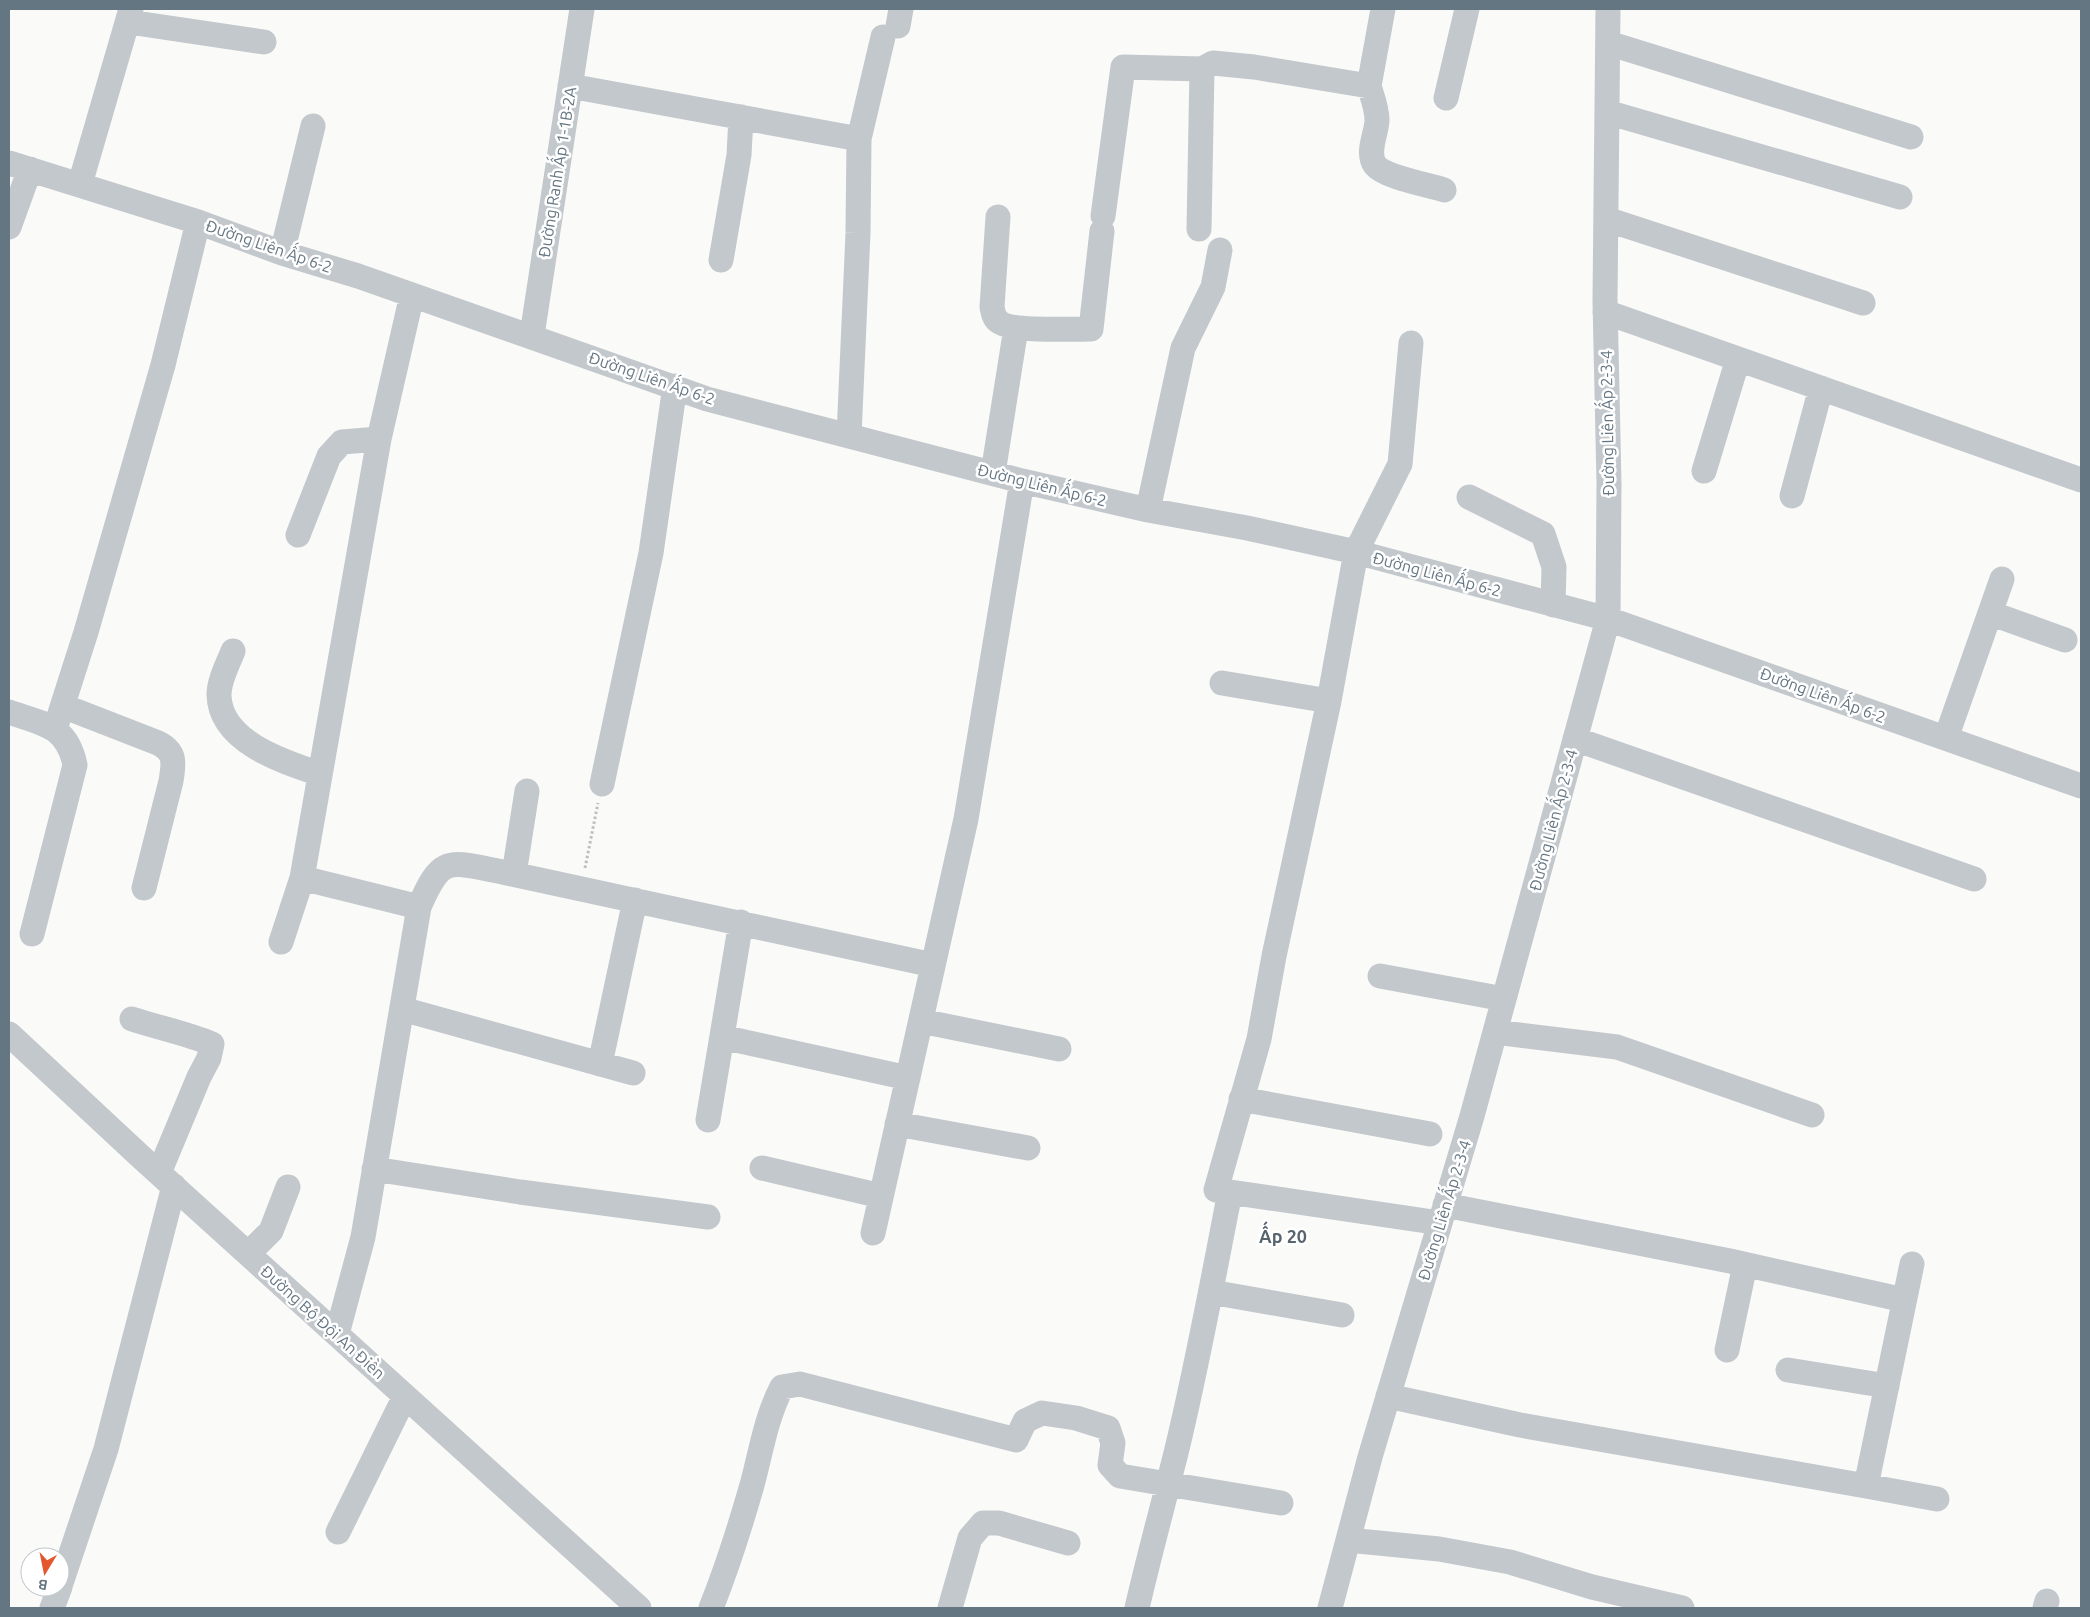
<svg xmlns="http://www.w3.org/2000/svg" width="2090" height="1617" font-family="Ubuntu,sans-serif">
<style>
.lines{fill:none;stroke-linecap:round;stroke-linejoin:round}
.path{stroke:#bbbfc2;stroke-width:3;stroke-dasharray:2.5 2.5;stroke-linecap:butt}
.minor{stroke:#c3c8cc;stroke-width:25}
.labels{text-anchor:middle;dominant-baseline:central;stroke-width:5;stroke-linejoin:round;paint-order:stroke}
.street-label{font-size:16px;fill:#657683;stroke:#fff}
.neighbourhood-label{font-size:18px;font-weight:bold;fill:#57646e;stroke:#fff}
</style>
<rect width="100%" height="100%" fill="#fafaf8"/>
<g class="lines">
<!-- path -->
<path class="path" d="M585 868 598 803"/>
<!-- minor -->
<path class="minor" d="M129 22 264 42
M898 26 901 9
M1608 43 1911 137
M570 86 859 139
M1369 86C1372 96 1377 108 1377 120 1377 133 1366 152 1375 165 1384 177 1429 185 1444 190
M1446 98 1467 9
M1607 112 1900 197
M9 163 198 222 282 253 358 276 707 399 1022 481 1148 510 1247 528 1356 552 1608 619 2081 786
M80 184 131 9
M1103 216 1123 67 1202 69 1213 63 1254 67 1369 86 1383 9
M998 217 992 307C993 312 994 318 998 321 1009 332 1073 329 1091 329L1102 231
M1606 219 1863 303
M9 227 30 169
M1199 229 1202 69
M282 253 313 126
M721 260 739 155 741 117
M1605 312 2081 480
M532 335 582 9
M1411 343 1400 464 1356 552 1329 701 1274 956 1259 1039 1216 1190 1440 1223
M849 436 858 233 859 139 883 37
M1704 471 1738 359
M993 473 1016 328
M1792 496 1821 388
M1469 497 1543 534 1554 567 1553 605
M1148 510 1183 348 1213 287 1220 250
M298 535 329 456 342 442 379 439
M1990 613 2065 640
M233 651C228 664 219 680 219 695 220 742 284 762 320 774
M1222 683 1329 701
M63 706 158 743C176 752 174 763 171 781L144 888
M9 712C43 724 67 725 75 765L32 934
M55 729 86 632 163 365 198 222
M1946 738 2002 579
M1575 739 1974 879
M602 784 651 553 675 386
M514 874 527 791
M302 878 419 907
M281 942 302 878 379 439 412 295
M1380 976 1504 999
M402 1009 633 1073
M132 1019C159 1028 186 1033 212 1044L209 1058 199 1077 159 1173
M921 1021 1059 1049
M1495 1032 1617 1047 1812 1115
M9 1034 141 1157 639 1608
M722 1037 908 1078
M600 1064 635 900
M1241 1099 1430 1134
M708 1120 741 922
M897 1124 1028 1148
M762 1168 881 1196
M374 1169 520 1192 708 1217
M1445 1205 1730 1261 1904 1300
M873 1233 966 819 1022 481
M248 1254 271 1231 288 1187
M1211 1292 1342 1315
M337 1334 363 1237 419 907C441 856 447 861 498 871L933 965
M1727 1350 1745 1265
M1788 1370 1887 1386
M1388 1396 1520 1425 1866 1486 1912 1264
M1866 1486 1937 1499
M338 1532 405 1396
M1348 1540 1439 1549 1510 1562 1592 1587 1682 1608
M60 1586 106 1449 174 1186
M52 1608 60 1587
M711 1608C727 1568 740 1527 752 1485 761 1452 766 1417 782 1387L800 1384 1016 1440 1025 1421 1042 1413 1076 1418 1108 1428 1113 1443 1110 1465 1120 1476 1281 1503
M950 1608 970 1538 983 1523H999L1068 1543
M1137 1608C1149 1556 1163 1505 1176 1453 1197 1367 1213 1279 1230 1192
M1330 1608 1370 1457 1472 1116 1608 619 1609 484 1605 300 1608 9
M2045 1608 2047 1601"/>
</g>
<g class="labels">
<!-- street labels -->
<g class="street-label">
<text transform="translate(557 172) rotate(-81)">Đường Ranh Ấp 1-1B-2A</text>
<text transform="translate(269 246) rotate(19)">Đường Liên Ấp 6-2</text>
<text transform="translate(652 378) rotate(19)">Đường Liên Ấp 6-2</text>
<text transform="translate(1607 423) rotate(-91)">Đường Liên Ấp 2-3-4</text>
<text transform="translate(1042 485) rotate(14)">Đường Liên Ấp 6-2</text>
<text transform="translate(1437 574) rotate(15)">Đường Liên Ấp 6-2</text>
<text transform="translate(1823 695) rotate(20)">Đường Liên Ấp 6-2</text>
<text transform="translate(1553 820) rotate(-75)">Đường Liên Ấp 2-3-4</text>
<text transform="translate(1444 1210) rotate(-73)">Đường Liên Ấp 2-3-4</text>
<text transform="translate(323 1322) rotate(42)">Đường Bộ Đội An Điền</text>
</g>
<!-- neighbourhood labels -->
<g class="neighbourhood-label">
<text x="1283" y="1236">Ấp 20</text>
</g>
</g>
<!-- border -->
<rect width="2090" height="1617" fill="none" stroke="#657683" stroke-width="20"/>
<!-- north arrow -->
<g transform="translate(45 1572) rotate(190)"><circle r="24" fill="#ffffff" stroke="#c1c8cd"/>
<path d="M0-4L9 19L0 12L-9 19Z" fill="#e4572e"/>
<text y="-8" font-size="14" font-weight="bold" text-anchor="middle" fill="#657683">B</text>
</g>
</svg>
